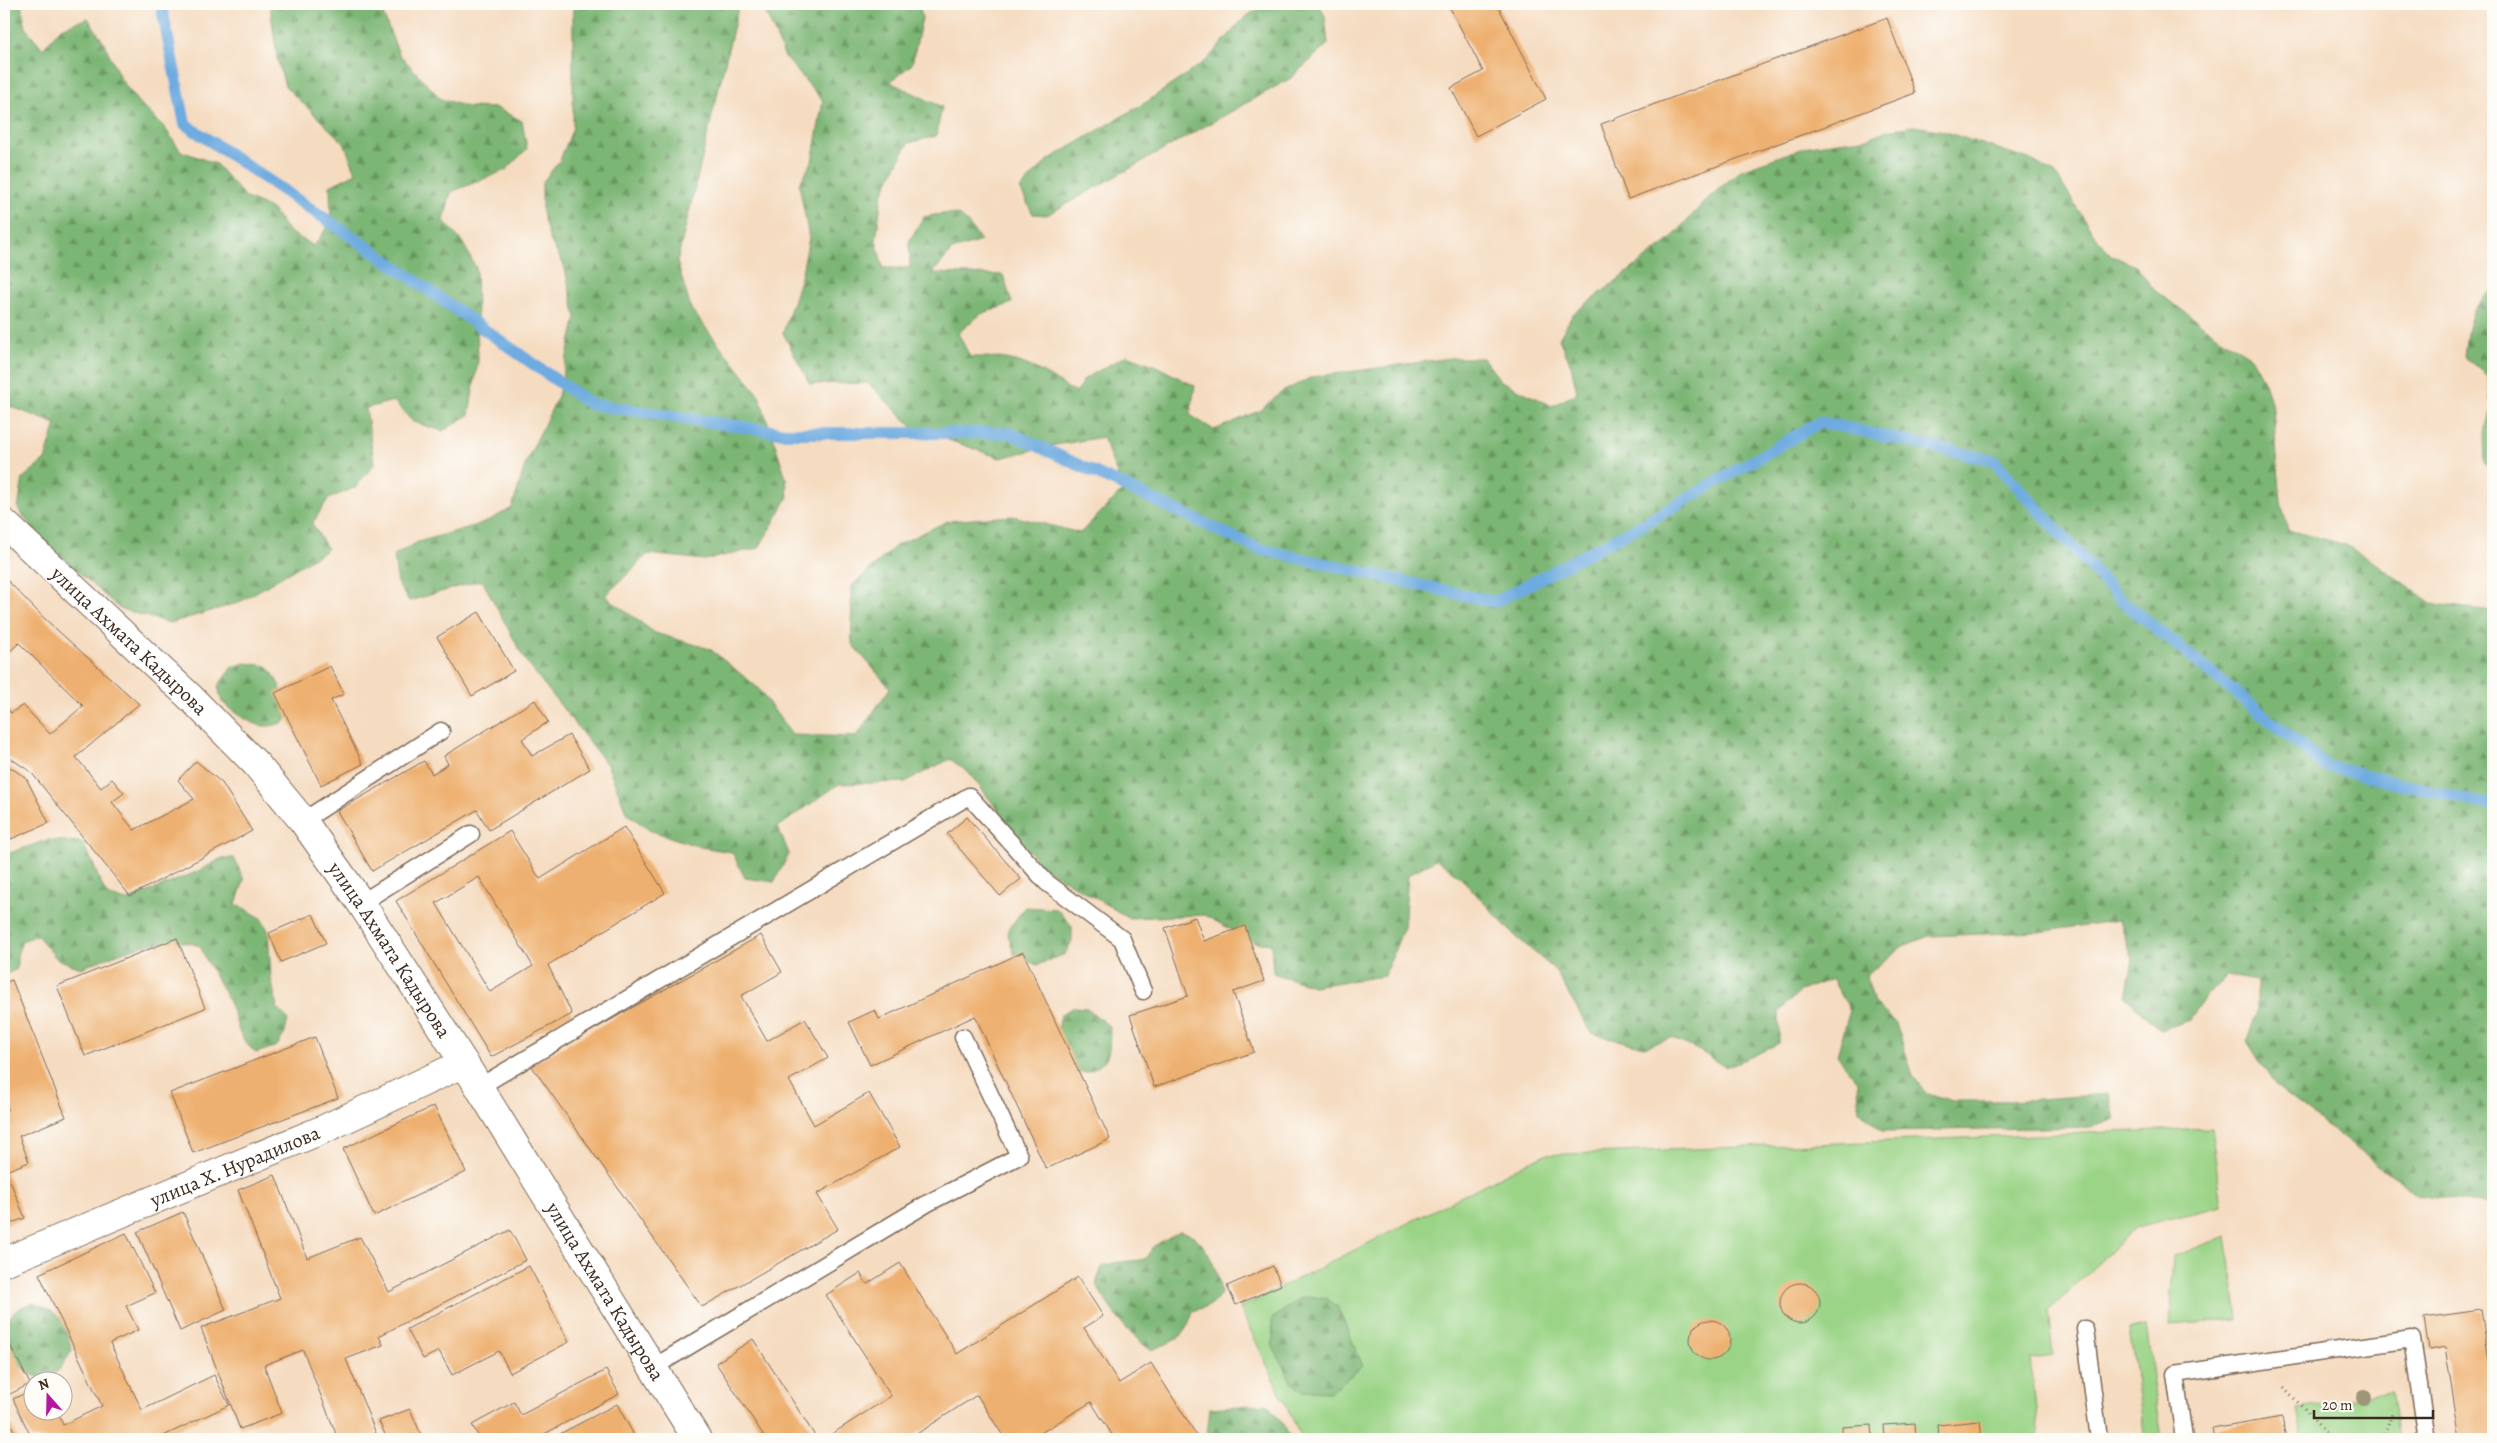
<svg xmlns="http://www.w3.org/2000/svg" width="2497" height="1443" font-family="Alegreya,serif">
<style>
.grass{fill:#9bd487;stroke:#6b7f52}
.forest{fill:url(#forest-firs);stroke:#5c7049}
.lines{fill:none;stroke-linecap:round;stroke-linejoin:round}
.stream{stroke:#6eabe0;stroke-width:12}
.building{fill:#eeb070;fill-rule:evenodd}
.service-casing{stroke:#7c6857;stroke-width:19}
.minor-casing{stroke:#7c6857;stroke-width:30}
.tertiary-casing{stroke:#7c6857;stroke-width:30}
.path{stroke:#7c6857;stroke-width:3;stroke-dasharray:1 4;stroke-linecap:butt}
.service{stroke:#fff;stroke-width:16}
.minor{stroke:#fff;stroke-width:28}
.tertiary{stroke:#fff;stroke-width:28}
.tree{fill:#9f9679}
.labels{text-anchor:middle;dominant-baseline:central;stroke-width:5;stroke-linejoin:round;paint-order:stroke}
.street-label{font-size:20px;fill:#3b2a1e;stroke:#fdfcf7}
</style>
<defs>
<pattern id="forest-firs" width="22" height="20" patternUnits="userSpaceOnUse" patternTransform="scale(1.25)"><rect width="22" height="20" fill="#7cb674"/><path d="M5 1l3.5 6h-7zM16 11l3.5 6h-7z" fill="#67945f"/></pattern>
</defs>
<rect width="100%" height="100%" fill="#fdfcf7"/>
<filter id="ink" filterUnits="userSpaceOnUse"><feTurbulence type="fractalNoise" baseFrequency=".02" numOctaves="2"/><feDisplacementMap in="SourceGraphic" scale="10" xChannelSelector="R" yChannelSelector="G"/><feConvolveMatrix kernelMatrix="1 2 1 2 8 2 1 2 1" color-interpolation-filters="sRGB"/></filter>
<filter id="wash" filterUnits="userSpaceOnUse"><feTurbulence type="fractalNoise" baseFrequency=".0096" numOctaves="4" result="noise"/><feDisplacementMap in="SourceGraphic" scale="20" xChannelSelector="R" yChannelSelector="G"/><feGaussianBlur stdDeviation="1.12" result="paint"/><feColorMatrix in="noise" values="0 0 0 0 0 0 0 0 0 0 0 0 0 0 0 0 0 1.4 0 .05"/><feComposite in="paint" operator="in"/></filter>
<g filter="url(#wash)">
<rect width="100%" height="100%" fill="#f5dcc1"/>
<!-- grass -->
<path class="grass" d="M2211 1128 2222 1206 2136 1227 2048 1311 2053 1356 2031 1359 2039 1439H1302L1240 1308 1543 1155Z
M2226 1236 2237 1320 2169 1325 2173 1257Z
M2146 1327 2162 1439H2145L2129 1328Z
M2391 1392 2399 1439H2303L2297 1408Z"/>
<!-- forest -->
<path class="forest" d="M4 4H21L26 28 43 49 61 28 88 18 104 43 120 78 137 101 164 127 181 151 216 164 246 198 272 209 289 232 314 246 331 222 330 186 356 173 344 143 285 86 277 58 270 4H379L399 54 441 99 467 107 496 108 522 121 527 149 506 170 451 192 444 221 463 243 476 268 478 361 469 415 443 431 413 422 394 401 366 408 374 464 356 487 328 499 312 524 328 549 238 603 170 623 120 609 37 535 18 509 23 478 45 460 56 424 4 404Z
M573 4H739L677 262 691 309 759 395 786 478 788 497 759 548 705 560 648 554 605 596 655 633 710 649 757 687 792 735 856 737 890 688 852 644 851 587 897 545 948 521 1013 516 1080 533 1123 490 1103 437 1049 446 1000 458 912 427 868 383 810 384 783 333 801 277 809 238 799 184 812 162 823 101 785 57 762 4H919L922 18 912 64 890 82 942 107 936 136 908 143 882 194 876 240 883 268H910L909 242 923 217C959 211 959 210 981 241L952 250 933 273 1003 275 1012 303 981 314 958 333 970 357C1022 356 1034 367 1076 393L1084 379 1127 355 1156 366 1195 386 1190 415 1214 430 1259 411 1282 392 1312 377 1450 358H1483L1501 381 1552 406 1577 393 1571 365 1559 339 1573 314 1671 239 1705 201 1741 170 1809 146 1869 138 1887 130 1914 126 1939 130 2029 159 2055 173 2093 233 2111 255 2137 267 2154 290 2222 339 2251 357 2265 382 2273 410 2281 502 2288 530 2343 544 2369 558 2432 604 2493 611V1205L2416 1194 2276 1087 2247 1041 2257 1011V981L2227 976 2205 997 2190 1020 2160 1030 2126 997 2133 960 2119 920 2039 932 1929 936 1903 946 1866 975 1874 1003 1896 1023 1913 1076 1925 1092 1952 1101H2011L2109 1094 2115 1119 2093 1127 1882 1131 1859 1110 1858 1082 1837 1055 1850 1010 1832 979 1800 991 1779 1012V1043L1753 1056 1725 1067 1700 1051 1672 1038 1644 1047 1591 1033 1555 970 1514 935 1460 877 1436 859 1408 875 1404 927 1384 976 1313 986 1273 973 1271 944 1255 942 1204 915 1129 918 1041 866 969 773 950 759 905 782 839 784 778 827 789 854 774 882 745 878 732 852 700 847 652 831 627 814 608 766 525 660 482 580 409 601 398 585 394 555 418 542 484 523 512 508 526 462 558 396 576 317 564 265 550 240 542 213V183L560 160 573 128Z
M1267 4H1319L1325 16 1328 44 1291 78 1047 215 1033 214 1020 189 1048 160 1148 101 1207 60 1245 17Z
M2493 290V472L2485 464 2484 435 2491 407 2488 377 2464 356C2468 327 2468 308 2493 290Z
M246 663 267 666C281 682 286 700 286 721 259 735 243 717 222 702L218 686 232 667Z
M47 840 81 842C93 858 97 878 107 895L126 901 201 870 220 859 234 858 244 880 236 904 260 917 268 930 271 978 277 1008 288 1019 285 1033 277 1046 256 1053C235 1035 239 1024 229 1002 220 983 208 966 200 946 162 933 117 954 81 968L57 959 37 935 22 941 17 955V969L4 975V855Z
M1025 907 1057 909 1072 926V941L1065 954 1037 965 1014 954 1007 931Z
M1074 1007 1087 1008 1110 1027C1109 1053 1112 1063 1084 1073L1071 1066 1057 1037 1061 1014Z
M1180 1231C1185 1233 1191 1234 1195 1237 1210 1250 1219 1275 1221 1294L1211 1305 1193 1311C1184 1339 1177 1340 1151 1350 1128 1335 1109 1308 1096 1284L1102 1267C1119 1259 1128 1263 1145 1259L1154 1246Z
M1302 1297 1325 1298 1337 1306 1363 1366 1330 1392 1301 1391 1291 1381 1273 1347 1272 1319Z
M33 1303C62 1312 65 1323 72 1351 67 1357 62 1369 55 1373 34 1388 17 1361 4 1347 3 1324 9 1309 33 1303Z
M1267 1404 1281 1421 1291 1439H1209L1207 1436 1210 1408Z"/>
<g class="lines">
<!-- stream -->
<path class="stream" d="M161 4 185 124 370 249 590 404 784 433H1010L1259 549 1495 602 1645 523 1820 422 1993 460 2121 600 2326 766 2493 806"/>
</g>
<g id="blocks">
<!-- building -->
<path class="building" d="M1448 4H1497L1546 99 1476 136 1451 88 1483 71Z
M1887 18 1915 93 1628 199 1601 124Z
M4 577 45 619 139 704 76 757 101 788 112 779 124 793 112 802 134 830 194 799 178 780 196 761 222 783 252 831 130 896 31 772 4 754V704L11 713 23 705 50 734 83 706 19 643 4 657Z
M479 612 514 671 472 696 437 637Z
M330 666 344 694 331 700 363 764 321 785 275 693Z
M535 700 548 722 522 739 532 756 569 735 590 769 489 830 477 810 372 871 337 811 424 761 432 774 448 764 444 756Z
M4 763 26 778 49 823 4 842Z
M967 817 1021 879 1000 896 947 834Z
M624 827 665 893 548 965 572 1014 491 1057 396 901 510 831 540 879ZM479 877 533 966 490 992 436 903Z
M313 914 326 943 281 962 269 933Z
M1195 917 1204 941 1245 926 1264 981 1233 992 1254 1052 1154 1087 1130 1015 1188 996 1165 928Z
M761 935 782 972 741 996 767 1041 805 1019 828 1058 789 1080 814 1125 869 1093 900 1147 817 1194 838 1229 702 1307 531 1065Z
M177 938 205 1008 85 1056 57 986Z
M1023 952 1110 1139 1046 1169 975 1016 870 1065 849 1022 875 1010 879 1019Z
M12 980 66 1117 19 1136 29 1162 6 1171 25 1218 4 1226V1111L8 1109 4 1097V983Z
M315 1037 338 1098 193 1153 170 1093Z
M434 1106 466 1172 374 1216 343 1149Z
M275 1175 307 1258 360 1237 389 1292 510 1230 526 1260 379 1336 383 1345 346 1359 377 1436 369 1439H338L303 1350 264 1365 282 1413 240 1429 201 1328 280 1298 238 1190Z
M183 1212 226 1310 180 1331 137 1232Z
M126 1233 155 1293 126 1306 138 1330 110 1343 142 1410 214 1375 229 1405 157 1439H32L13 1399 32 1390V1410H57L63 1425 102 1406 39 1274Z
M900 1263 957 1354 1078 1277 1103 1316 1084 1328 1119 1383 1151 1363 1199 1439H1115L1091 1402 1031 1439H1005L977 1395 912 1437 914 1439H824L891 1396 826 1295 860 1273 867 1284Z
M529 1266 569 1342 510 1373 499 1351 452 1375 439 1351 423 1359 407 1329Z
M1273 1266 1281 1285 1236 1305 1227 1286Z
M1780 1303a20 20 0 1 1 40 0a20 20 0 1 1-40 0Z
M2481 1310 2493 1385V1439H2460L2445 1347 2429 1350 2424 1318Z
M1690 1340a20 20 0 1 1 40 0a20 20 0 1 1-40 0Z
M4 1333 30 1384 4 1397Z
M753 1339 817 1439H766L716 1363Z
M606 1370 619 1394 535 1439H480L472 1425 514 1402 521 1415Z
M617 1404 636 1439H550Z
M410 1409 423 1439H387L379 1421Z
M2282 1417 2286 1439H2214L2212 1429Z
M8 1420 19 1439H4V1423Z
M1980 1421 1982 1439H1939L1938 1425Z
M1915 1423 1916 1439H1885L1884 1425Z
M1872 1425 1873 1439H1842V1427Z"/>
</g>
</g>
<g filter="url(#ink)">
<use href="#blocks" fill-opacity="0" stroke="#7c6857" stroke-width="1"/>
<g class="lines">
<defs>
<path id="service" d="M303 821 441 731
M361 903 471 834
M479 1087 969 796 1046 882 1122 939 1143 991
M2085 1329 2099 1439
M654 1367 928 1203 1019 1156 963 1037
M2184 1439 2175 1374 2412 1339 2427 1439"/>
<g id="minor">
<path id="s1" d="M4 1262 324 1129 464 1063"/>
</g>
<g id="tertiary">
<path id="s2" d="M4 523 191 698 256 764 303 821 361 903 464 1063 697 1439"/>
</g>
</defs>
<!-- service casing -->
<use href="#service" class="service-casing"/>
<!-- minor casing -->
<use href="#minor" class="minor-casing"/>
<!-- tertiary casing -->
<use href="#tertiary" class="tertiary-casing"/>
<!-- path -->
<path class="path" d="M2284 1387 2331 1439
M2383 1439 2392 1414"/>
<!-- service -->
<use href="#service" class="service"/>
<!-- minor -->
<use href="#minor" class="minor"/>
<!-- tertiary -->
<use href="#tertiary" class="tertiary"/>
</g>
<!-- trees -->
<circle class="tree" cx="2364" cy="1398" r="8"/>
</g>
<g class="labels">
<!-- street labels -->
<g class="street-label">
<text stroke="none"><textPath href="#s2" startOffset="172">улица Ахмата Кадырова</textPath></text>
<text stroke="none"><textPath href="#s2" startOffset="578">улица Ахмата Кадырова</textPath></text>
<text stroke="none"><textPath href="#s1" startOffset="250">улица Х. Нурадилова</textPath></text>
<text stroke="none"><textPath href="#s2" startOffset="982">улица Ахмата Кадырова</textPath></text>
</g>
</g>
<!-- margin -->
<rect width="2497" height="1443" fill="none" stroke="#fdfcf7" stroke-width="20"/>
<!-- north arrow -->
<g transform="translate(48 1396) rotate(340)"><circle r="24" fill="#fdfcf7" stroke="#afa8a0"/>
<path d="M0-4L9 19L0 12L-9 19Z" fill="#b5179e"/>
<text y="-8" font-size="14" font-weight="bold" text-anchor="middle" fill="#3b2a1e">N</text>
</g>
<!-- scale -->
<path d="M2314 1410v8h119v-8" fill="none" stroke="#3b2a1e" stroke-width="2.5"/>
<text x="2322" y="1410" font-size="15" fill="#3b2a1e" stroke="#fdfcf7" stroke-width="4" paint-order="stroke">20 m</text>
</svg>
